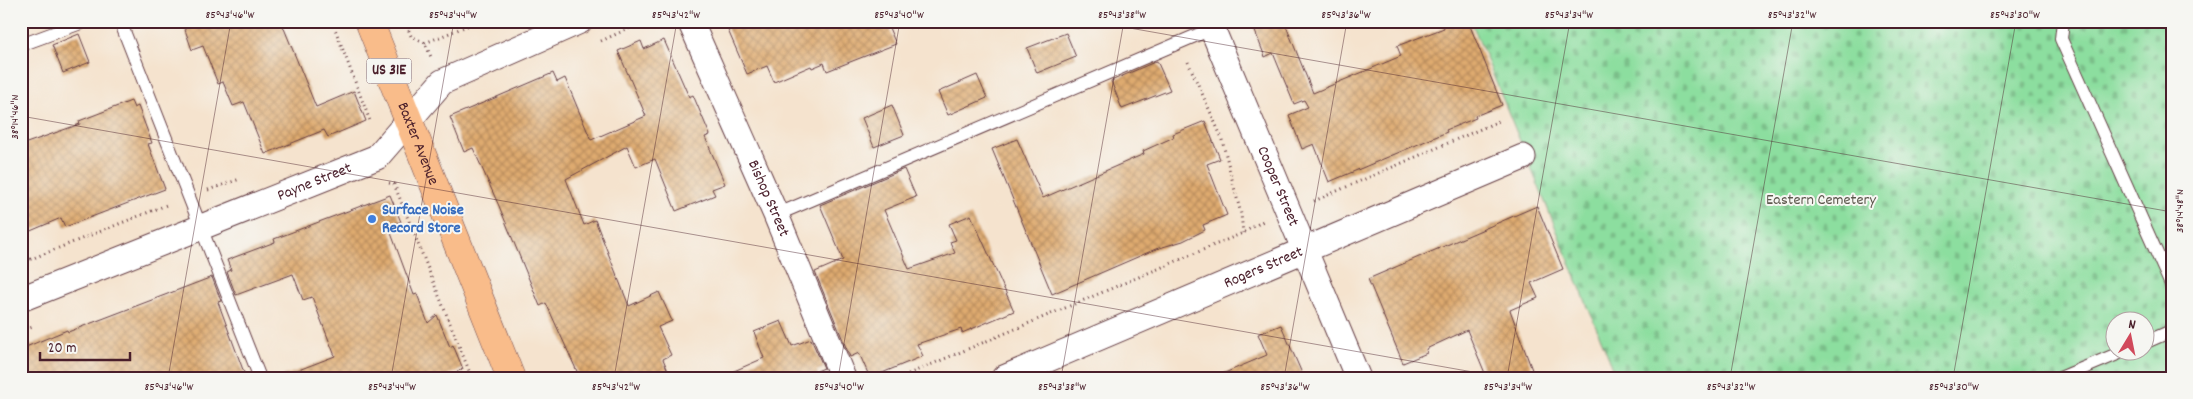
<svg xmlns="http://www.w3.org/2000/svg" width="2193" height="399" font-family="Dekko,sans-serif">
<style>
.cemetery{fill:url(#cemetery-stones);stroke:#6b7e65;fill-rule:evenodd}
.building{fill:url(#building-cross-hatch)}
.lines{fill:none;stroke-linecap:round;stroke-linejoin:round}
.lane-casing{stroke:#643c43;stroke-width:14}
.street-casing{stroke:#643c43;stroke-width:27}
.primary-casing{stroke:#643c43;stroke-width:29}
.path{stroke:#643c43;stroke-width:3;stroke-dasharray:1 4;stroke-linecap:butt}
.lane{stroke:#fff;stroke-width:12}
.street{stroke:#fff;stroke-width:25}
.primary{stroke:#f9bc8a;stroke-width:28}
.ticks{fill:none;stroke:#4a1f2b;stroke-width:1;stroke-opacity:0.45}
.shop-dot{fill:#3f7fe0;stroke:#f6f6f2;stroke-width:2}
.labels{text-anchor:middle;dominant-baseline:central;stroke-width:4;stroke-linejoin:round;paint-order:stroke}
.shield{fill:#f6f6f2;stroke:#7e6067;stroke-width:1}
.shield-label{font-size:15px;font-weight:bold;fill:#4a1f2b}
.street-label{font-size:16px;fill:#4a1f2b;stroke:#f6f6f2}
.park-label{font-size:16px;fill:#5e584e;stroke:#f6f6f2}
.shop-label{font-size:16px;font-weight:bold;fill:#366cbe;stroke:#f6f6f2;text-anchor:start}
.neatline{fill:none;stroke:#4a1f2b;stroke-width:2}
.ticks-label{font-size:12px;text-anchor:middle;fill:#4a1f2b}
</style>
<defs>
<pattern id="cemetery-stones" width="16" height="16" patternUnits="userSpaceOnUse" patternTransform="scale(1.25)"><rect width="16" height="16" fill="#8cde9f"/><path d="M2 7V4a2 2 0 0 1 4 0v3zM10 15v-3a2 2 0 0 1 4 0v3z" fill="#7abe89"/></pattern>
<pattern id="building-cross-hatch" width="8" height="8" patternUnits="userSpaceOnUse" patternTransform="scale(1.25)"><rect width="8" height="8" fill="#deaa6f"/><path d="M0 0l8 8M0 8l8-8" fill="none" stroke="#b68a5b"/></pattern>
</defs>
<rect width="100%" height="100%" fill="#f6f6f2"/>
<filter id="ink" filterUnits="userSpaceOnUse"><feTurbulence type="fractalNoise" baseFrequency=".02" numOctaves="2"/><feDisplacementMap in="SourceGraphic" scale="10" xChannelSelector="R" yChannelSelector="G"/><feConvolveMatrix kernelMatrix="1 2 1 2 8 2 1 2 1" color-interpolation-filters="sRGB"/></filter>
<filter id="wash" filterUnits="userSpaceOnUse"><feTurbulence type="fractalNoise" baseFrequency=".0096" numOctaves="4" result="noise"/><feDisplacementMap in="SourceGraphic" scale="20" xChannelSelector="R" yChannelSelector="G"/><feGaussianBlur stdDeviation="1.12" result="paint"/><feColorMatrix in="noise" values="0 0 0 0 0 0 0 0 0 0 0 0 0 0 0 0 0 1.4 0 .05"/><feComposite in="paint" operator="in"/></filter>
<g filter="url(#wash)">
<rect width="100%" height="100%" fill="#f5e3ce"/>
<!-- cemetery -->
<path class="cemetery" d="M1471 21H2172V378H1617ZM2116 322H2146V352H2116Z"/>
<g id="blocks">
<!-- building -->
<path class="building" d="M182 21H281L316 107 354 91 366 121 328 137 324 130 265 154 244 102 233 106 223 82 218 84 203 46 192 50Z
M724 21H886L896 44 827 71 824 63 812 68 811 66 774 82 767 66 747 74Z
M1251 21H1284L1313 93 1401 56 1397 46 1444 28 1442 21H1468L1502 105 1475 116 1476 118 1446 130 1447 132 1329 182 1314 144 1302 149 1289 115 1308 107 1304 100 1294 104 1273 53 1265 57Z
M1066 33 1076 57 1037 73 1027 48Z
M79 34 90 62 63 73 52 45Z
M664 40 689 97 693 95 710 135 705 137 725 184 712 189 715 195 676 211 655 159 636 167 627 146 566 179 584 225 595 220 629 306 659 292 672 321 658 327 671 355 663 359 671 378H580L546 303 540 306 499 206 473 148 464 152 450 117 553 73 557 82 565 78 591 140 646 116 618 51 641 41 644 49Z
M1157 61 1170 90 1122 109 1111 81Z
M977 75 987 98 948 115 938 92Z
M131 101 134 108 138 106 152 143 148 144 165 189 65 227 61 218 21 235V145L80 124 79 121Z
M892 105 904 135 874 147 862 118Z
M1205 121 1220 159 1207 164 1227 215 1203 225 1205 230 1183 241 1156 249 1052 294 992 149 1017 139 1043 198 1144 154 1143 151 1174 137 1173 134Z
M904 169 916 197 884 210 909 269 955 253 950 242 956 240 949 224 971 215 1014 311 962 333 961 329 917 344 923 356 870 378 859 353 850 357 815 272 843 260 820 205Z
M390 195 401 222 388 225 414 295 417 294 428 323 437 315 450 347 453 345 463 369 442 378H284L283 376 335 356 312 297 303 300 293 274 236 295 227 272 231 270 227 260 275 242 274 239Z
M1537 206 1563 269 1531 283 1538 298 1510 310 1535 378H1487L1467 330 1426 349 1427 353 1403 363 1368 279Z
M212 277 221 301 218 302 246 378H21V349L67 330 68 332Z
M781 321 792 346 811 339 824 368 817 371 819 378H718L764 358 754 332Z
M1281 325 1304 378H1213L1267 355 1258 334Z"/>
</g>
</g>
<g filter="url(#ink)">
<use href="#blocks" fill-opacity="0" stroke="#643c43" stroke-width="1"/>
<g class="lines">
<defs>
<path id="lane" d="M120 21 260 378
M2063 21 2061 39 2172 287
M21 45 86 21
M776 215 1230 21
M2146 342 2169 332 2172 326
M2060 378 2122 352"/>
<g id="street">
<path id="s1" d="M690 21 776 215 843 378"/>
<path id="s2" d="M1209 21 1358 378"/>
<path id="s3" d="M21 299 377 157 442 82 580 21"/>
<path id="s4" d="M1004 378 1523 157"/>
</g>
<g id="primary">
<path id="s5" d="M369 21 511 378"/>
</g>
</defs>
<!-- lane casing -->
<use href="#lane" class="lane-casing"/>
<!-- street casing -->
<use href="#street" class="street-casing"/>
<!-- primary casing -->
<use href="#primary" class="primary-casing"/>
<!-- path -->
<path class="path" d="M332 21 370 121
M405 21 411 36 425 43 431 57
M601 41 645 21
M425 43 479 21
M1188 62 1221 136 1241 214 1243 233
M389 183 394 184 472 378
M208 190 240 179
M1314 201 1499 121
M21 263 169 204
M21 331 33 327
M899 378 1243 233 1263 221"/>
<!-- lane -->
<use href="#lane" class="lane"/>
<!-- street -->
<use href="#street" class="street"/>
<!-- primary -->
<use href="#primary" class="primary"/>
</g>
</g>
<!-- ticks -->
<path class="ticks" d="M1090 21 2172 212M21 116 1507 378M168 378 231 21M391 378 454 21M614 378 677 21M838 378 900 21M1061 378 1124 21M1284 378 1347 21M1507 378 1570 21M1730 378 1793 21M1953 378 2016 21"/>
<!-- markers -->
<circle class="shop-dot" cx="372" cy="219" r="5"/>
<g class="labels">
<!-- shield labels -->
<rect class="shield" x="366.5" y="58.5" width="45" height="25" rx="4"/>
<g class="shield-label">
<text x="389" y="71">US 31E</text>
</g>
<!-- street labels -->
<g class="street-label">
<text stroke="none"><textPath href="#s5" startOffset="132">Baxter Avenue</textPath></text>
<text stroke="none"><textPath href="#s3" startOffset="316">Payne Street</textPath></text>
<text stroke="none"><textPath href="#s2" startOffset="179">Cooper Street</textPath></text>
<text stroke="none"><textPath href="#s1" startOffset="194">Bishop Street</textPath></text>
<text stroke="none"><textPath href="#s4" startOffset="282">Rogers Street</textPath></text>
</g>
<!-- park labels -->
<g class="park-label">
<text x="1821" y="200">Eastern Cemetery</text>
</g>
<!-- shop labels -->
<g class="shop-label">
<text x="382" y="210">Surface Noise<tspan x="382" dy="18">Record Store</tspan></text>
</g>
</g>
<!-- margin -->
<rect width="2193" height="399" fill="none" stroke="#f6f6f2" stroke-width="55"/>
<!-- north arrow -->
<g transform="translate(2130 336) rotate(10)"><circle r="24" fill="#f6f6f2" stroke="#b1a0a2"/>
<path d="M0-4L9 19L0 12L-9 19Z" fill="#d1495b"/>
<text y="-8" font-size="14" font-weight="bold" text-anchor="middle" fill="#4a1f2b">N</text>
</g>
<!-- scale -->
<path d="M40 352v8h90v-8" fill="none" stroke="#4a1f2b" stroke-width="2.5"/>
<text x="48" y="352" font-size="15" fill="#4a1f2b" stroke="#f6f6f2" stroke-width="4" paint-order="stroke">20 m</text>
<rect x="28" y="28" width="2138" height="344" class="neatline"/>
<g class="ticks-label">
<text x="230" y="18">85°43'46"W</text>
<text x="453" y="18">85°43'44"W</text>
<text x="676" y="18">85°43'42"W</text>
<text x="899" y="18">85°43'40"W</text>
<text x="1122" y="18">85°43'38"W</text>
<text x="1346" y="18">85°43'36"W</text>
<text x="1569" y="18">85°43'34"W</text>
<text x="1792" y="18">85°43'32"W</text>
<text x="2015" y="18">85°43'30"W</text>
<text transform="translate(14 117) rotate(-90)" y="4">38°14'46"N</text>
<text transform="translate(2179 211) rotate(-90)" y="4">38°14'48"N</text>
<text x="169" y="390">85°43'46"W</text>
<text x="392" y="390">85°43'44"W</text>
<text x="616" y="390">85°43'42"W</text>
<text x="839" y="390">85°43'40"W</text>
<text x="1062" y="390">85°43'38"W</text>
<text x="1285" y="390">85°43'36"W</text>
<text x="1508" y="390">85°43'34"W</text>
<text x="1731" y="390">85°43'32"W</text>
<text x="1954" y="390">85°43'30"W</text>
</g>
</svg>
